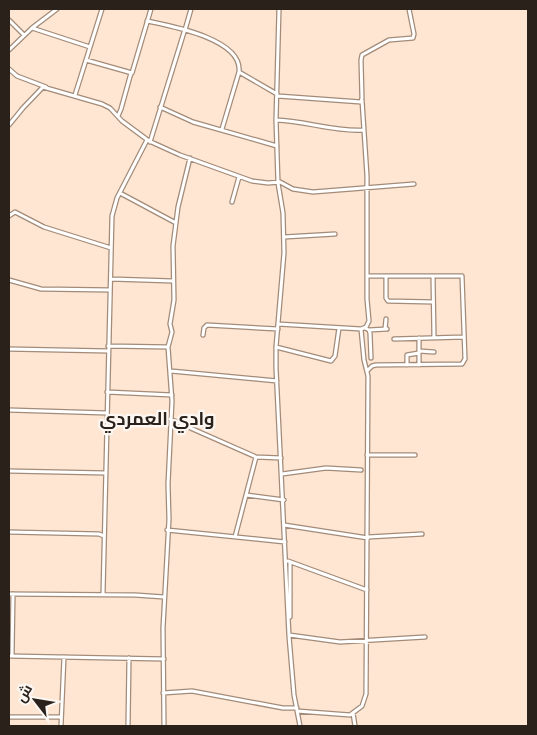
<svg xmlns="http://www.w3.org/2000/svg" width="537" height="735" font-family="Overpass,Cairo,sans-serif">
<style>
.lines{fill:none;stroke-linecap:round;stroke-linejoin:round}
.minor-casing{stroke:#a28b79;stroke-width:5.5}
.minor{stroke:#fff;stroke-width:3}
.labels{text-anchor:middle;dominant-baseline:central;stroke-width:4.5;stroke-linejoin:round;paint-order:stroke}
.district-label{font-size:18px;font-weight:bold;fill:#2a211a;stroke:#fcf7f3}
</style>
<rect width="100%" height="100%" fill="#fee6d2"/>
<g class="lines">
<defs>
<path id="minor" d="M279 9 276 120 278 183 283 213 284 253 276 347V368L289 636 294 695 300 726
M9 20 24 35
M147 21C171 26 243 39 239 72L222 129
M32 28 90 47
M185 30 191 9
M9 50 32 28 57 9
M86 60 132 73 151 9
M9 69 17 76 46 87
M239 72 277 94
M75 95 102 9
M278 96 361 102 362 98 361 60 362 55 389 40 413 38 414 34 409 9
M160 107 193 122 277 146
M22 109 43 87 102 104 110 108 122 121 149 141 180 155 252 181 268 183 280 182 293 189 313 192 414 184
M118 116 121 109 131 73
M276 120C306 121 335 132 364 130
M9 125 23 108
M150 142 185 29
M120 193 176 223
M232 202 239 177
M9 216 15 212 44 227 111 248
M284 237 335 234
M367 276H462L465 359 462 364 376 365 372 366 368 370
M386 276V298L388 301 433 302
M433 276 434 338
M111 279 173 281
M9 280 41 289 110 290
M278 324 361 329 366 327 369 321 367 299V176L362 100
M365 328 369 330 370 333 371 358
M385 329 386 319
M369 330 387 329
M203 335 204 328 207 325 278 329
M419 338V365
M394 339 464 337
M108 346 168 347
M276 347 331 361 335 356 339 328
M9 349 108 351
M419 351 434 352
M407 365V355L419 353
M171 371 277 381
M107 392 172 395
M9 410 107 413
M170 419 256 457 281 458
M367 455H415
M9 471 105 473
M282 474 326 468 361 470
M246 495 284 500
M284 525 368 538
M167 530 285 542
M9 532 99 534 104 536
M235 537 256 457
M368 537 422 534
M288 561 367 590
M290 562V617
M9 594 135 595 164 597
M103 594 112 216 117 198 147 140
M289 635 340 642 425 637
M9 656 164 659
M12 656 13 594
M163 693 192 691 283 708H297
M297 711 350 715 362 706 366 694 368 376 364 360 361 329
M353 713 355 726
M9 717H60
M61 726 64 657
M128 726 129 658
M164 726 163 628 169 519 168 484 172 401 168 347 172 332 170 324 174 300 173 246 178 207 190 158"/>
</defs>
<!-- minor casing -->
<use href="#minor" class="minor-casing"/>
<!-- minor -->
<use href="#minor" class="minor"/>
</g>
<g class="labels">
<!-- district labels -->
<g class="district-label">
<text x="157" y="420">وادي العمردي</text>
</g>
</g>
<!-- border -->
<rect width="537" height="735" fill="none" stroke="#2a211a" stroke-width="20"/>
<!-- north arrow -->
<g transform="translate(35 700) rotate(301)" stroke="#fcf7f3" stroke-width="4" paint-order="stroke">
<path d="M0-4L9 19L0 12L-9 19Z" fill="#2a211a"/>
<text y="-8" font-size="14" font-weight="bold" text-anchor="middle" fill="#2a211a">ش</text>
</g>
</svg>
